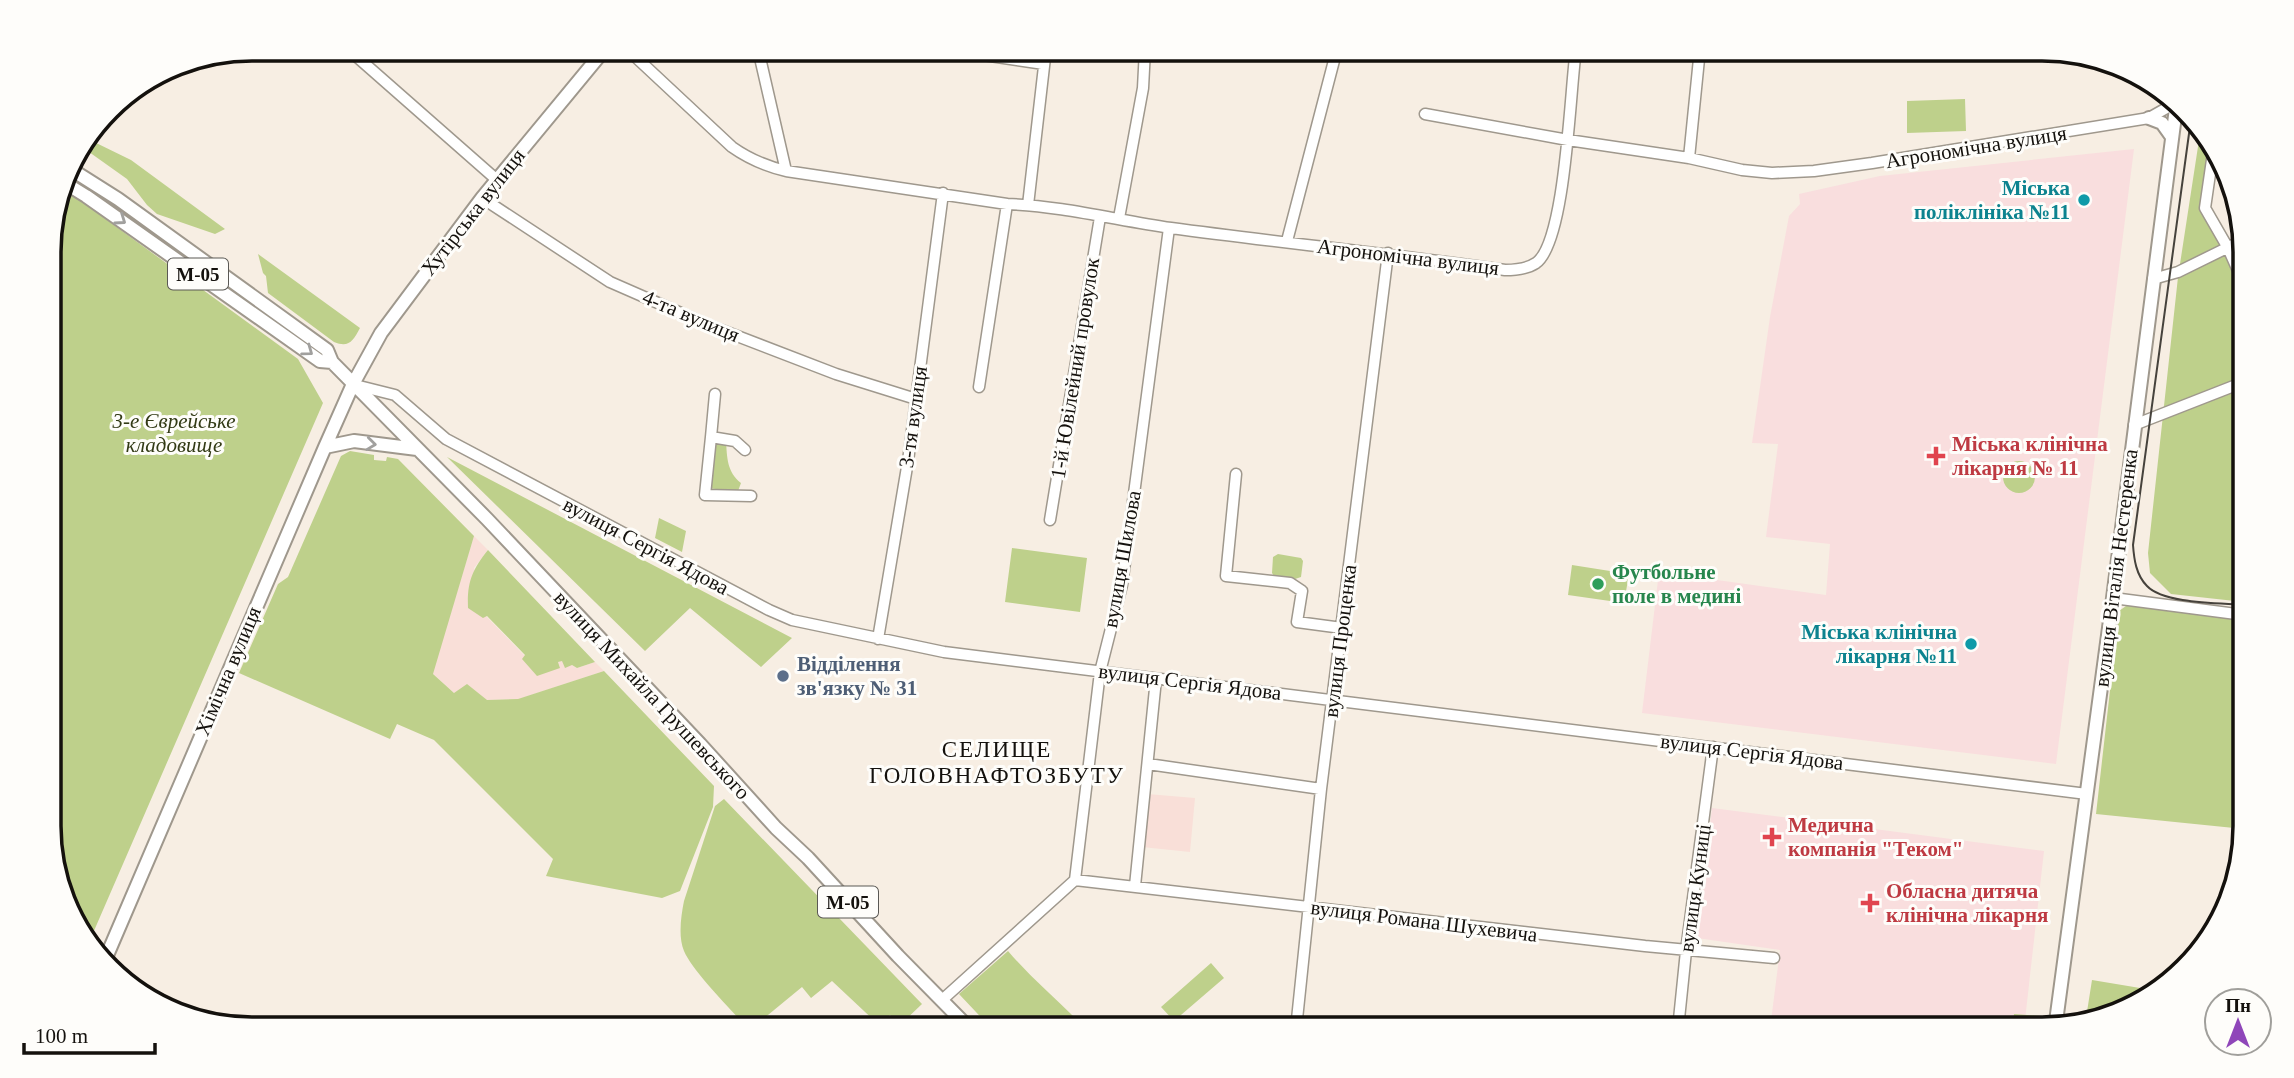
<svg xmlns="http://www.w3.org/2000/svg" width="2294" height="1078" font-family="Georgia,serif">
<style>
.commercial{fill:#f9dfd8}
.medical{fill:#f9dede}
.green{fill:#bed08b}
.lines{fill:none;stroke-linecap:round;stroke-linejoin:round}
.minor-casing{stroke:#9f988d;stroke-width:13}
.major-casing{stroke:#9f988d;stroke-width:16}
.minor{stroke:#fff;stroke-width:10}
.major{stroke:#fff;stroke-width:12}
.tram{stroke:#46423c;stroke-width:2}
.oneway{stroke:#a1a09e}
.culture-dot{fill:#0f9aa8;stroke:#fefdfa;stroke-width:2.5}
.health-dot{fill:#e0444e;stroke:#fefdfa;stroke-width:2.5}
.leisure-dot{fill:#2e9e5b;stroke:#fefdfa;stroke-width:2.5}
.service-dot{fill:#5c6f8a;stroke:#fefdfa;stroke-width:2.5}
.labels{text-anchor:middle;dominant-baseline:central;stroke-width:6;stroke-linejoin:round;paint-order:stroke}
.shield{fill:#fefdfa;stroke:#5a5854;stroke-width:2}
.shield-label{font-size:19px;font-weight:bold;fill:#14110d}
.street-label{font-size:21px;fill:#14110d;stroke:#fefdfa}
.culture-label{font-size:21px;font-weight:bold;fill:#0d838f;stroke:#fefdfa;text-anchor:end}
.park-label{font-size:21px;font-style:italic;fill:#323a15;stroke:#fefdfa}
.health-label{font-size:21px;font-weight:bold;fill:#be3a42;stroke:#fefdfa;text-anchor:start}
.leisure-label{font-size:21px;font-weight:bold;fill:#27864d;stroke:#fefdfa;text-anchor:start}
.service-label{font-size:21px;font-weight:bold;fill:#4e5e75;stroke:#fefdfa;text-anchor:start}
.neighbourhood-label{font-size:23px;letter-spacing:2px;fill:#14110d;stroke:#fefdfa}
.rim{fill:none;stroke:#14110d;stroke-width:3.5}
</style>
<rect width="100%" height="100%" fill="#f7eee3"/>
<!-- commercial -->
<path class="commercial" d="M474 536 488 550 474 568 486 616 525 656 522 659 560 668 558 662 563 660 577 668 595 662 604 671 519 699 487 700 454 693 432 673Z
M1147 794 1195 798 1190 852 1142 847Z"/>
<!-- medical -->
<path class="medical" d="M2134 149 2056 764 1642 713 1659 572 1826 595 1830 544 1766 537 1778 444 1752 443 1770 317 1789 216 1800 204 1799 194 1880 176Z
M1712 808 2044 851 2024 1029H1770L1780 950 1697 938Z"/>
<!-- green -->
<path class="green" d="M1965 99 1966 131 1907 133V101Z
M2201 127 2211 147 2202 209 2243 293 2244 402 2237 406 2244 421V602L2171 594 2150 573 2148 553 2178 277Z
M88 139 131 160 225 229 215 234 157 214 147 205 127 179 82 147Z
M63 188 298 359 323 403 90 940 86 938 51 853 49 239Z
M258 254 360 328C353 341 349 348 334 342L268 293 266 276 263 273Z
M726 440C727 458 727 472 741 483L738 491 705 488 709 444Z
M350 451 374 455V460L386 461 387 457 398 459 474 536 433 674 454 693 467 684 487 700 518 699 604 671 714 786 713 807 680 891 662 898 546 876 553 859 434 740 397 724 390 739 239 673 278 584 288 577 341 456Z
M447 457 792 638 761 667 690 608 645 651Z
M2003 477a16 16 0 1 1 32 0a16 16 0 1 1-32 0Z
M659 518 686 531 682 552 655 538Z
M1012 548 1087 558 1080 612 1005 602Z
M488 550 595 662 577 668 572 665 565 668 562 661 558 662 560 668 537 676 522 659 525 655 487 616 483 618 468 608C467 582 472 570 488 550Z
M1278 554 1301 558 1303 561 1301 577 1295 579 1274 576 1272 573 1273 557Z
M1572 565 1629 574 1624 603 1568 595Z
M2136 604 2244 620V829L2096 814 2119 611 2126 606Z
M724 799 922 1004 900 1025 890 1015 880 1026 832 981 811 998 802 987 751 1029H748C732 1010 693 972 684 951 678 937 681 916 684 901L715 806Z
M1008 951C1032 979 1060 1002 1086 1029H992L959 994Z
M1211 963 1224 978 1174 1021 1161 1007Z
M2092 980 2158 991 2155 995 2086 1018Z
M2014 1014 2041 1016 2039 1029H2012Z"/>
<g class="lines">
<defs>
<path id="minor" d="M348 49 497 180
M627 49 732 147C749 159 765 166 786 171L1007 204C1062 206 1116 220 1171 228 1282 243 1394 254 1505 270 1515 270 1527 269 1536 263 1566 242 1570 89 1576 49
M758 49 786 171
M943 49 1044 64
M1425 114 1568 140 1689 158 1742 170 1772 173 1814 171 1872 163 2149 118 2172 105
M2213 153 2205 208 2228 248 2243 282
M1689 158 1700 49
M482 198 610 282 706 324 836 374 916 399
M1028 205 1046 49
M1119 218 1143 88 1145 49
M1287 241 1337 49
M2153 279 2178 272 2243 240
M355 385 395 395 446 439 769 610 792 620 944 652 2087 794
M979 387 1007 204
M715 394 711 437 735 441 745 450
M2134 425 2244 382
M711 437 705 495 751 496
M1236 474 1226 576 1290 583 1302 591 1297 622 1342 628
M1050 520 1100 217
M2113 598 2244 615
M878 639 908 461 943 193
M1148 764 1321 789
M1075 880 1645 946 1774 958
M1135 886 1156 679
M942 1000 1075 880 1100 672 1122 585 1169 228
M1296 1029 1321 789 1388 253
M1678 1029 1686 951 1713 747"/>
<path id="major" d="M2149 118 2162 123 2172 137
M69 168 118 199 327 350 332 362 487 519 700 744 776 828 808 858 898 956 970 1029
M65 183 86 196 320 361 332 362
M325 447 354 441 417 449
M105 960 325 447 353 384 381 333 482 198 605 49
M2055 1029 2113 598 2176 108"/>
</defs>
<!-- minor casing -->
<use href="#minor" class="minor-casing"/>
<!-- major casing -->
<use href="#major" class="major-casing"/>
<!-- minor -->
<use href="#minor" class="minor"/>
<!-- major -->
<use href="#major" class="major"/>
<!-- tram -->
<path class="tram" d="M2191 119 2133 545C2134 559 2136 575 2147 586 2164 604 2220 603 2244 605"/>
</g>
<!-- one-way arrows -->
<defs><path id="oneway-chevron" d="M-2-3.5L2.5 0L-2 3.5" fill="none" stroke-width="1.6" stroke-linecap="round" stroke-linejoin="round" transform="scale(1.75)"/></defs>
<g class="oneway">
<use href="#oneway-chevron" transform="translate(121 220) rotate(35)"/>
<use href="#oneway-chevron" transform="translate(308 351) rotate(36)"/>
<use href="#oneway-chevron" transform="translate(371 444) rotate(7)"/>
</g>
<!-- markers -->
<g class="culture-dot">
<circle cx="2084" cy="200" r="7"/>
<circle cx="1971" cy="644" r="7"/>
</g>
<g class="health-dot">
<path d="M1932.5 445.5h7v7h7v7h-7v7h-7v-7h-7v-7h7z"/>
<path d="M1768.5 826.5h7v7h7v7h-7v7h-7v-7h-7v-7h7z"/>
<path d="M1866.5 892.5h7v7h7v7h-7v7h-7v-7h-7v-7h7z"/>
</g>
<circle class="leisure-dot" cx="1598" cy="584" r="7"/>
<circle class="service-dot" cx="783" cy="676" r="7"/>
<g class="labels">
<!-- shield labels -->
<g class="shield">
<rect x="168" y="258.5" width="60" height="31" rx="5"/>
<rect x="818" y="886.5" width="60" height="31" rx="5"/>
</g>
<g class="shield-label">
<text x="198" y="274">М-05</text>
<text x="848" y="902">М-05</text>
</g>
<!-- street labels -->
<g class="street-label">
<text transform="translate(1976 147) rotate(-9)">Агрономічна вулиця</text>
<text transform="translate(473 212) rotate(-52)">Хутірська вулиця</text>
<text transform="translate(1408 257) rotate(7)">Агрономічна вулиця</text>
<text transform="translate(691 316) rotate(23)">4-та вулиця</text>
<text transform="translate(1075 368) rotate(-81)">1-й Ювілейний провулок</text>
<text transform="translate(913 417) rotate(-82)">3-тя вулиця</text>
<text transform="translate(646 546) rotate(28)">вулиця Сергія Ядова</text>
<text transform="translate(1122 559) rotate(-80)">вулиця Шилова</text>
<text transform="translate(2116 568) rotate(-83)">вулиця Віталія Нестеренка</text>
<text transform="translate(1340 641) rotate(-83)">вулиця Проценка</text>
<text transform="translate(228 671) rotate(-67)">Хімічна вулиця</text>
<text transform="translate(1190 682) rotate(7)">вулиця Сергія Ядова</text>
<text transform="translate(652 695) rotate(47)">вулиця Михайла Грушевського</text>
<text transform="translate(1752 752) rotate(7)">вулиця Сергія Ядова</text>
<text transform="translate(1695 888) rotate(-82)">вулиця Куниці</text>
<text transform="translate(1424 921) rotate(7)">вулиця Романа Шухевича</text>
</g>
<!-- culture labels -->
<g class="culture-label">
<text x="2070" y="188">Міська<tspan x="2070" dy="24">поліклініка №11</tspan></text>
<text x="1957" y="632">Міська клінічна<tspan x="1957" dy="24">лікарня №11</tspan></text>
</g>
<!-- park labels -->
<g class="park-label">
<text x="174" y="421">3-е Єврейське<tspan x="174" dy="24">кладовище</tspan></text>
</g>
<!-- health labels -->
<g class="health-label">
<text x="1952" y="444">Міська клінічна<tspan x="1952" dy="24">лікарня № 11</tspan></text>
<text x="1788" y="825">Медична<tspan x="1788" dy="24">компанія "Теком"</tspan></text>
<text x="1886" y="891">Обласна дитяча<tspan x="1886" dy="24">клінічна лікарня</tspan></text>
</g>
<!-- leisure labels -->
<g class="leisure-label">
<text x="1612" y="572">Футбольне<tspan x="1612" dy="24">поле в медині</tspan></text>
</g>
<!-- service labels -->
<g class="service-label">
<text x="797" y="664">Відділення<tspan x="797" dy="24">зв'язку № 31</tspan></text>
</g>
<!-- neighbourhood labels -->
<g class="neighbourhood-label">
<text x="997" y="749">СЕЛИЩЕ<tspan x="997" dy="26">ГОЛОВНАФТОЗБУТУ</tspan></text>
</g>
</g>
<!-- crop -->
<path d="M0 0H2294V1078H0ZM252 61H2042A191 191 0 0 1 2233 252V826A191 191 0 0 1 2042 1017H252A191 191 0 0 1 61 826V252A191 191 0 0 1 252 61Z" fill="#fefdfa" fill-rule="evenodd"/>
<path class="rim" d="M252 61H2042A191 191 0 0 1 2233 252V826A191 191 0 0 1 2042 1017H252A191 191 0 0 1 61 826V252A191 191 0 0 1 252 61Z"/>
<!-- north arrow -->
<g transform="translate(2238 1022)"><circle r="33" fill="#fefdfa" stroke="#a09f9b" stroke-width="2"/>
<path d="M0-5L12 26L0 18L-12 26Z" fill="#8f46b9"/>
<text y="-10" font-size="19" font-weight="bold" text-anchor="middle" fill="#14110d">Пн</text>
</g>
<!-- scale -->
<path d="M24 1043v10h131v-10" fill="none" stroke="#14110d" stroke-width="3.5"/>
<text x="35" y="1043" font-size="21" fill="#14110d" stroke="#fefdfa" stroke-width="5" paint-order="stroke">100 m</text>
</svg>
